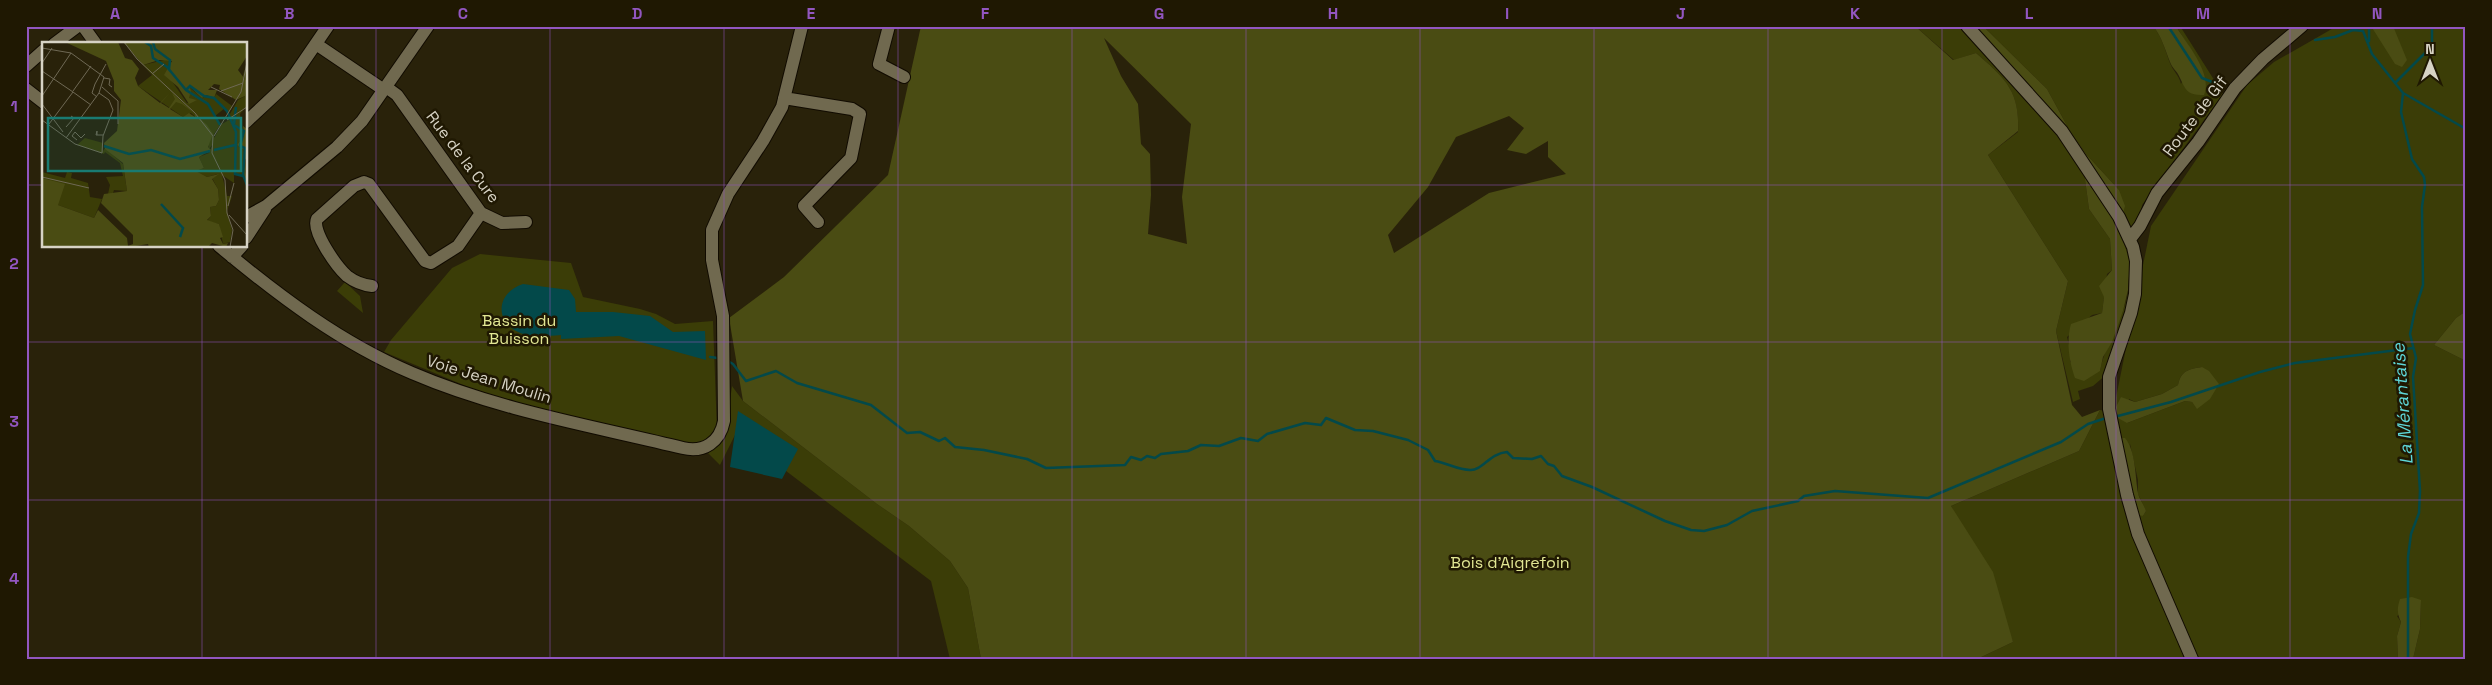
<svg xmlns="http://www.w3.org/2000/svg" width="2492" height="685" font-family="'Space Grotesk',sans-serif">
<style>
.green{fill:#3b3d07;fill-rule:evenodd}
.forest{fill:#4a4c13;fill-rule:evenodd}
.water{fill:#03494a}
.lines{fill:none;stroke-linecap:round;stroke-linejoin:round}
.stream{stroke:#03494a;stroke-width:2.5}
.minor-casing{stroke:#110b00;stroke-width:14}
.minor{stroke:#70694f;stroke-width:12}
.grid{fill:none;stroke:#9256c0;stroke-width:1;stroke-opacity:0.55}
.labels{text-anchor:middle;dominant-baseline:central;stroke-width:5;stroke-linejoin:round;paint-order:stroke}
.street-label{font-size:16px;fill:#d7d3c5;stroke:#1f1802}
.park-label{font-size:16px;fill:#e2e793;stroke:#1f1802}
.water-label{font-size:18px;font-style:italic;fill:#5ed6d7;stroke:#1f1802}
.inset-river{fill:none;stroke:#03494a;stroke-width:2.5}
.inset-road{fill:none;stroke:#6f6955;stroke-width:1}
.view{fill:#197b72;fill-opacity:0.15;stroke:#197b72;stroke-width:2.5}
.inset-edge{fill:none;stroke:#d7d3c5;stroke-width:2.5}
.neatline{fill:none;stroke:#9256c0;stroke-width:2}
.grid-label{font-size:16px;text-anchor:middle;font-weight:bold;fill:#9256c0}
</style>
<rect width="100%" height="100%" fill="#29220a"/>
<!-- green -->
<path class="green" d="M1915 26H1971L2027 85 2084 172 2089 209 2110 239 2112 270 2107 274 2102 313 2092 315 2067 337 2071 353 2070 362 2100 371C2105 344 2123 321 2128 292 2133 263 2123 254 2119 228 2117 216 2119 202 2119 190L2086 154 2071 133 2047 89 1983 26H2153C2162 37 2165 50 2170 63 2173 71 2179 75 2181 84L2194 55 2176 26H2180L2223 94 2142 205 2130 298 2107 374 2093 386 2078 391 2080 399 2073 402 2056 331 2068 281 1988 155 2018 132C2020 91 2005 78 1976 53L1954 60Z
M2337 26H2466V311L2456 318 2434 345 2466 361V659H2413L2420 629 2421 601 2397 616 2401 622 2397 636 2398 659H1977L2013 642 1951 506 2079 451 2100 410 2113 412 2151 226 2247 85 2274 62ZM2202 367 2197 408 2192 402 2185 401 2127 423 2129 399 2135 402 2162 394 2178 385C2181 371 2188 369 2202 367ZM2130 444 2138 480V494L2146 511 2143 516 2133 493 2128 475Z
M480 254 571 263 583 297 640 309 656 314 675 324 713 321 717 432 705 443 683 445 490 396 384 352 391 340 452 268Z
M345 282 360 296 363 313 337 291Z
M732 386 743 401 877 504 909 526 950 561 968 588 981 659H950L931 581 736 433 720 465 708 453 725 436Z"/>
<!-- forest -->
<path class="forest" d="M921 26H1915L1953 60 1976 53C2005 78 2020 91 2018 131L1988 155 2068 281 2056 331 2072 405 2082 417 2100 410 2079 451 1951 506 1993 572 2013 642 1977 659H981L968 588 950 561 909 526 877 504 743 401 729 318 784 277 888 175ZM1104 38 1191 124 1182 197 1187 244 1148 234 1151 195 1150 154 1141 144 1138 104 1121 76ZM1509 116 1524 128 1507 150 1526 154 1548 141V157L1566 174 1489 193 1394 253 1388 235 1428 187 1456 137Z
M1971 26H1983L2047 89 2071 133 2086 154 2119 190 2125 206 2119 227 2130 263 2128 290 2123 311 2112 342 2103 357 2100 371 2084 381 2075 378C2069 361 2066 341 2071 324L2102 313 2104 297 2099 286 2112 270 2110 239 2089 209 2084 172 2086 161Z
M2153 26H2176C2187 45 2213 73 2204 95 2186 95 2186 90 2179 76 2177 71 2172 68 2170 62 2165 50 2162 37 2153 26Z
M2371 26H2393L2407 60 2402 67 2395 64Z
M2466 311V361L2434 345 2456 318Z
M2202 367 2209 371 2219 384 2210 399 2197 409 2192 402 2185 401 2127 423 2116 417V407L2121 397 2135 402 2162 394 2178 385C2181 371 2188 369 2202 367Z
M2121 438H2125C2136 451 2135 476 2138 493 2139 499 2144 504 2146 511L2143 516 2139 515 2128 475Z
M2412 597 2421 600 2420 629 2413 659H2398L2397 636 2401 622C2397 614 2397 608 2400 599Z"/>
<!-- water -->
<path class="water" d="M523 284 569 290 575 299 576 312H613L650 316 673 332 705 331 706 360 619 336 561 339V335C549 336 537 337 526 335 495 327 493 294 523 284Z
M738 411 798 449 782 479 730 467Z"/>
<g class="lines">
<!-- stream -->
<path class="stream" d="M2168 26 2202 78 2220 85
M2315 40 2335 37 2353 30 2363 31 2372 54 2403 93 2401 112 2412 159 2424 177 2425 185 2422 207 2423 285 2415 310 2410 334 2416 358 2413 377 2420 491 2419 513 2411 534 2408 557V659
M2369 41V26
M2395 83 2429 49 2432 42V26
M2403 93 2466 129
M710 357 718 358
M728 361 733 364 746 381 776 371 797 383 871 405 907 433 920 432 939 441 945 438 955 447 984 450 1027 459 1046 468 1125 465 1131 457 1141 460 1147 456 1155 458 1161 454 1188 451 1201 445 1219 446 1241 438 1258 441 1267 434 1305 423 1321 425 1326 418 1355 430 1373 431 1408 440 1428 450 1435 461C1447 463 1458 470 1470 470 1482 471 1490 453 1507 452L1513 458 1532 459 1541 456 1548 464 1554 466 1562 476 1592 487 1665 521 1691 530 1704 531 1727 525 1752 511 1798 501 1804 496 1835 491 1928 498 2061 442 2088 424 2106 418
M2114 417 2171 402 2260 372 2295 363 2413 348"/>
<defs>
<path id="minor" d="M83 26 96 44
M889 26 879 64 904 77
M1967 26 2062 131 2119 217 2133 247 2136 261 2135 294 2131 313 2109 377V409L2127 495 2138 534 2192 659
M54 44 78 26
M316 44 384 90
M26 66 44 50
M386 87 397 95 481 213 502 223 526 222
M26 89 44 103
M784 98 852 109 860 114 851 158 804 206 818 222
M246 122 291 80 328 26
M246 217 266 206 337 147 362 121 428 26
M246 238 265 209
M2130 239 2140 226 2157 193 2198 142 2235 88 2263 59 2302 26
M219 246C279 296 341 343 412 373 498 410 593 426 683 448 704 453 720 442 724 421L723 316 712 260V230L728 194 763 141 782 107 802 26
M232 257 242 246
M372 286C362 285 355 282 347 276 337 267 311 231 317 219L354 186 364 182 369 184 425 261 431 263 458 246 481 213"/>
</defs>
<!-- minor casing -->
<use href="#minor" class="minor-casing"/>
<!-- minor -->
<use href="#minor" class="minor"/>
</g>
<!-- grid -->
<path class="grid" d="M202 26V44M376 26V659M550 26V659M724 26V659M898 26V659M1072 26V659M1246 26V659M1420 26V659M1594 26V659M1768 26V659M1942 26V659M2116 26V659M2290 26V659M26 185H44M246 185H2466M202 246V659M26 342H2466M26 500H2466"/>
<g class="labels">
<!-- street labels -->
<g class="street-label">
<text transform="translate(2195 116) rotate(-53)">Route de Gif</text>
<text transform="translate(463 157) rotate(53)">Rue de la Cure</text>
<text transform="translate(489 379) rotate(17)">Voie Jean Moulin</text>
</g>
<!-- park labels -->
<g class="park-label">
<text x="519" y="320">Bassin du<tspan x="519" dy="18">Buisson</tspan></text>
<text x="1510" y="562">Bois d'Aigrefoin</text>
</g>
<!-- water labels -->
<g class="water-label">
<text transform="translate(2402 404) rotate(-94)">La Mérantaise</text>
</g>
</g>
<!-- overview -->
<g transform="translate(42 42)">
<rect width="205" height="205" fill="#29220a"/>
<path d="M127 17 130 22H127L125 32 145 61 154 58 147 57V45L160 56 164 53 172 56 174 52 190 64 186 73 183 66 173 74 178 83 172 92V96L180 82 194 74 185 77 196 58 203 54 201 33 205 21V64L198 72 202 94 195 103 202 108 204 127 201 134 192 132V141L180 133 185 154H190L185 169 190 188 188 200 181 202 177 182 165 179 169 174 168 165 174 164 177 158 176 147 170 136 176 132 165 135 153 129 162 126 157 115 167 111 171 102 167 107 161 82 149 71 141 75 96 44 110 33 101 23ZM43 96 61 101V109L63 106 81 122 85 149 72 148 70 154 66 152 68 143 64 135 81 134 78 121 63 110 62 112 35 103ZM0 130 23 136 25 130 30 131 29 136 46 141 48 155 60 157 52 176 16 163 0 136Z" fill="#3b3d07"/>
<path d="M23 0H76L83 16 90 18 97 27 93 36 96 44 118 61 128 51 119 61 127 66 133 57 130 51 165 83 171 92 166 105 169 108 157 115 162 126 154 129 165 135 177 132 170 137 176 147 177 158 174 164 168 165 169 174 165 178 177 182 181 195 178 196 181 202 186 201 184 205 170 201 166 205H107L106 202 88 205H0V136L23 142 16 163 52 176 56 168 85 196 86 204 91 202V193L59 161 62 152 85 149 81 121 63 107 62 101 75 89 79 58 72 49V39L64 19ZM134 60 140 62 153 72V75L147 71 141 75 128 67ZM81 0H205V14L196 28 205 40 203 54 194 58 177 47 178 43 172 42 166 48H175L172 56 164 53 160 56 148 45 149 51 164 59 168 64 148 52 147 56 155 58 147 62 136 45 122 33 130 19 117 18 101 23ZM201 84 205 87V116L202 118 205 144 201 133 202 108 195 103 202 94Z" fill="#4a4c13" fill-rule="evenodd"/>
<path class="inset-river" d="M103 0 109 4 111 16 125 25 144 48 166 62 178 83M111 0 113 7 128 18 127 27M144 48 148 44 162 54 172 56 185 69 194 90 193 132 201 134M192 82 194 65M192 83 202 89 198 104 203 106 201 133 205 143M62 104 87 112 109 108 138 117 168 109M172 108 193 103M119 162 141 186 138 195"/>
<path class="inset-road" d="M82 0 95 17 153 71 171 94 170 111 183 138 185 171 191 188 188 205M0 6 29 11 62 35 57 51 24 96M0 21 10 6M0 29 31 50M110 32 122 22M62 36 68 37 67 43 70 45M60 45 76 59V82M169 45 190 55M31 49 49 24M179 49 201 41M31 50 49 63M0 54 29 11M55 55 50 51 53 42 64 22M0 62 21 90M0 78 33 102 60 111 61 94 71 68 67 58 57 51M185 78 205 65M7 82 31 50M24 85 32 76 29 74M55 93V89L54 93H61M172 94 199 50 205 20M35 98 30 94 33 90 39 96 43 92M0 135 47 146M186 164 192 141M187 173 205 193"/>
<path class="view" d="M6 76H199V129H6Z"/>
<rect width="205" height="205" class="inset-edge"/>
</g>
<!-- border -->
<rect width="2492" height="685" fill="none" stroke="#1f1802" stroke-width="55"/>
<!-- north arrow -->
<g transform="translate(2430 62)" stroke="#1f1802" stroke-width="4" paint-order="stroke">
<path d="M0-4L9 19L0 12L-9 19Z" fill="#d7d3c5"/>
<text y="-8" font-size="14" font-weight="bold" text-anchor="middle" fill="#d7d3c5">N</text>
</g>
<rect x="28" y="28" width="2436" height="630" class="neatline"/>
<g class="grid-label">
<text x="115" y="19">A</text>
<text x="289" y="19">B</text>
<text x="463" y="19">C</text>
<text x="637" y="19">D</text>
<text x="811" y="19">E</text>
<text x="985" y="19">F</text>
<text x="1159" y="19">G</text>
<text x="1333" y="19">H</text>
<text x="1507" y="19">I</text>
<text x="1681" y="19">J</text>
<text x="1855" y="19">K</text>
<text x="2029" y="19">L</text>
<text x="2203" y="19">M</text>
<text x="2377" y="19">N</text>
<text x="14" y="112">1</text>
<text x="14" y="269">2</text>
<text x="14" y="427">3</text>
<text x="14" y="584">4</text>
</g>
</svg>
